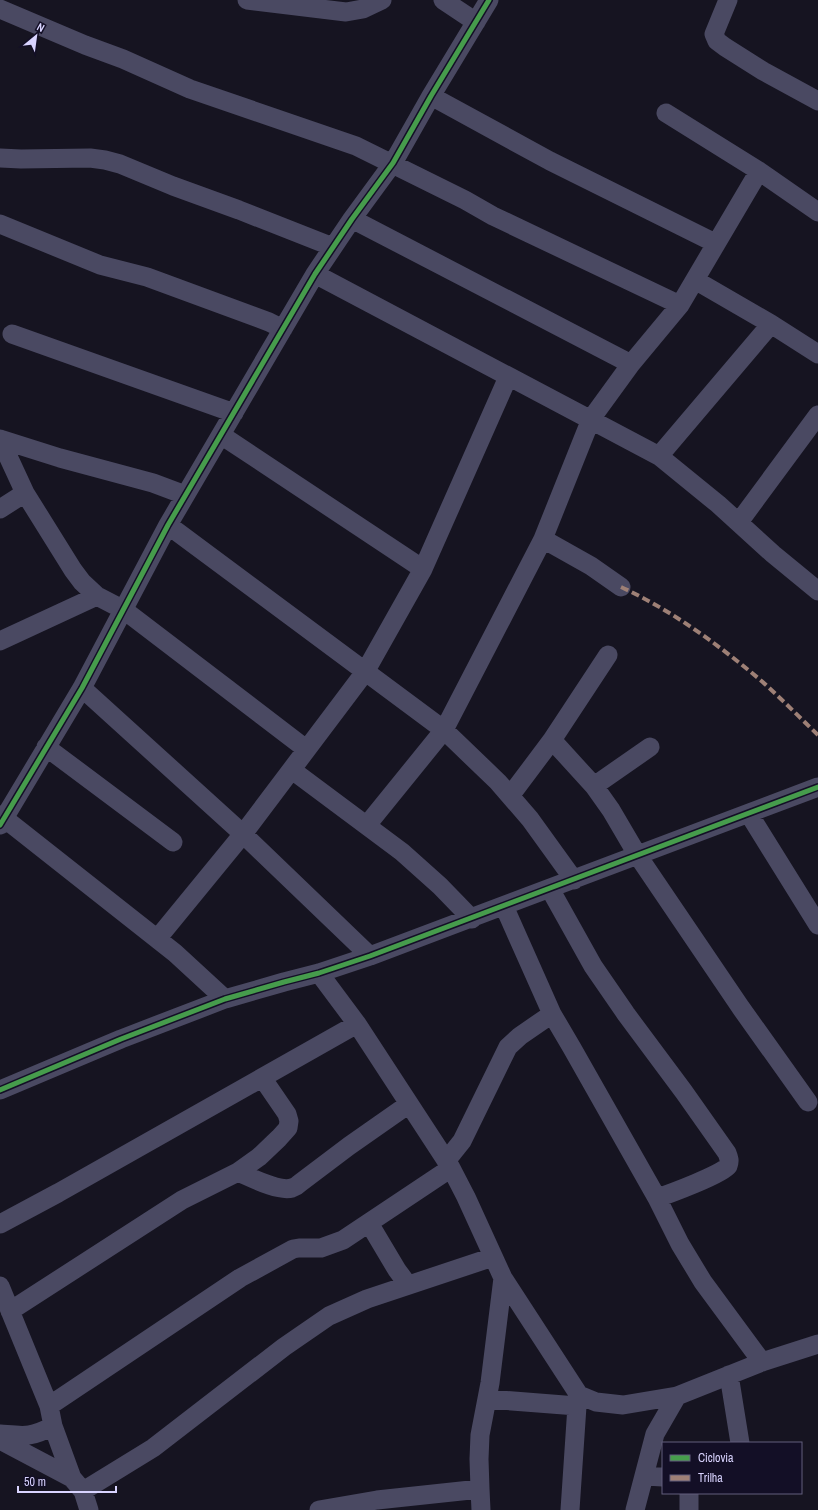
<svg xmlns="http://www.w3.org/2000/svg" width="818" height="1510" font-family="'Archivo Narrow',sans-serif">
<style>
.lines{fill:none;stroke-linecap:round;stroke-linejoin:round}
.minor{stroke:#4a4962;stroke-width:19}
.quiet{stroke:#9e8076;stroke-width:4;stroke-dasharray:8 4;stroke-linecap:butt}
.cycleway-casing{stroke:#130f26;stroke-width:8}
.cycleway{stroke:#469c4c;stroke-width:5}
</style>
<rect width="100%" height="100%" fill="#161421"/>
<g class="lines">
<!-- minor -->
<path class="minor" d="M247 0 346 12 363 9 382 0
M443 0 476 22
M728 0 714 34 717 41 725 47 763 71 818 101
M0 9 85 45 123 59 190 89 356 146 465 200 493 216 680 305
M431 96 550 161 715 243
M666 113 759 171 818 212
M0 158 21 159 90 158 105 160 120 164 173 186 239 210 333 247
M352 219 631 364
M0 224 100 265 147 277 269 322 283 329
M315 274 659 456 718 504 773 554 818 591
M695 280 771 324 818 354
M12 334 234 413
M221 435 423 569
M0 439 25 493 73 570 82 582 97 596 124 610 306 749
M0 439 60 458 153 483 185 495
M659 456 771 324
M0 509 25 493
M739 522 818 415
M168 525 444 730 498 782 530 819 574 880
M543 539 591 566 621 587
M0 641 97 596
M82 688 243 834 370 956
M552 740 594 786 611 810 638 856 741 1008 808 1102
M46 747 173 842
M292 770 402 852 440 886 472 919
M594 786 650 747
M510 796 552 740 608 655
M749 814 818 925
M0 815 175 953 225 999
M0 825 82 688 168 525 315 274 352 219 393 163 431 96 489 0
M367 825 444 730 543 539 591 419 631 364 680 305 759 171
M550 889 593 966 626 1014 684 1092 727 1153C729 1158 730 1161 728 1166 723 1174 669 1194 657 1198
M504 906 552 1014 572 1048 657 1198 680 1244 703 1282 762 1362
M157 939 243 834 365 672 423 569 508 377
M319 973 357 1024 451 1168 466 1197 503 1278 579 1395 596 1402 623 1405 677 1396 762 1362 818 1344
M0 1090 121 1039 225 999 284 982 319 973 370 956 818 787
M446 1161 462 1141 508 1047 520 1036 552 1014
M238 1172C250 1177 278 1192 292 1188 295 1187 298 1185 300 1183L349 1146 409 1104
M369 1223 397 1270 408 1285
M0 1224 58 1193 357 1024
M0 1286 49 1406 53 1426 72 1478 83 1491 89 1510
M10 1311 182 1200 238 1172 259 1157 279 1138 288 1128 289 1121 287 1114 263 1079
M729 1375 740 1443
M487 1399 577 1406
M49 1406 240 1278 293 1249 299 1248H321L343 1240 451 1168
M0 1434C25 1436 30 1438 53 1426
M0 1440 72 1478
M645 1476 663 1477
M480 1489 479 1459 480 1435 490 1383 503 1278
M83 1491 153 1448 284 1347 329 1316 367 1299 493 1257
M689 1493V1510
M319 1510 377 1500 480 1489 481 1510
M570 1510 577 1406 579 1395
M635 1510 655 1434 677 1396"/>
<!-- quiet -->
<path class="quiet" d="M621 587C671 610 716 643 758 678 779 696 798 716 818 735"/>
<defs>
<path id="cycleway" d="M0 825 82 688 168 525 315 274 352 219 393 163 431 96 489 0
M0 1090 121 1039 225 999 284 982 319 973 370 956 818 787"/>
</defs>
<!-- cycleway casing -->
<use href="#cycleway" class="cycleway-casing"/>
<!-- cycleway -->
<use href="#cycleway" class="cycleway"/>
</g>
<!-- legend -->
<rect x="662" y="1442" width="140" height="52" fill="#130f26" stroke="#625e7d"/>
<rect x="670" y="1455" width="20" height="6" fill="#469c4c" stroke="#625e7d"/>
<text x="698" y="1462" font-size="12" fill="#d9d4ff">Ciclovia</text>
<rect x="670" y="1475" width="20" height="6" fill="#9e8076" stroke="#625e7d"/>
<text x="698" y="1482" font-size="12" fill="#d9d4ff">Trilha</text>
<!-- north arrow -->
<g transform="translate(36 36) rotate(29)" stroke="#130f26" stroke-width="3" paint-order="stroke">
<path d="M0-3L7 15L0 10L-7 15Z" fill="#d9d4ff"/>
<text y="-6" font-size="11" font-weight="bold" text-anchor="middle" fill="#d9d4ff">N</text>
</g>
<!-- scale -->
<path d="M18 1486v6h98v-6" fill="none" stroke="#d9d4ff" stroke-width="2"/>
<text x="24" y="1486" font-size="12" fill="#d9d4ff" stroke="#130f26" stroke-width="3" paint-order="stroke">50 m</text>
</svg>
